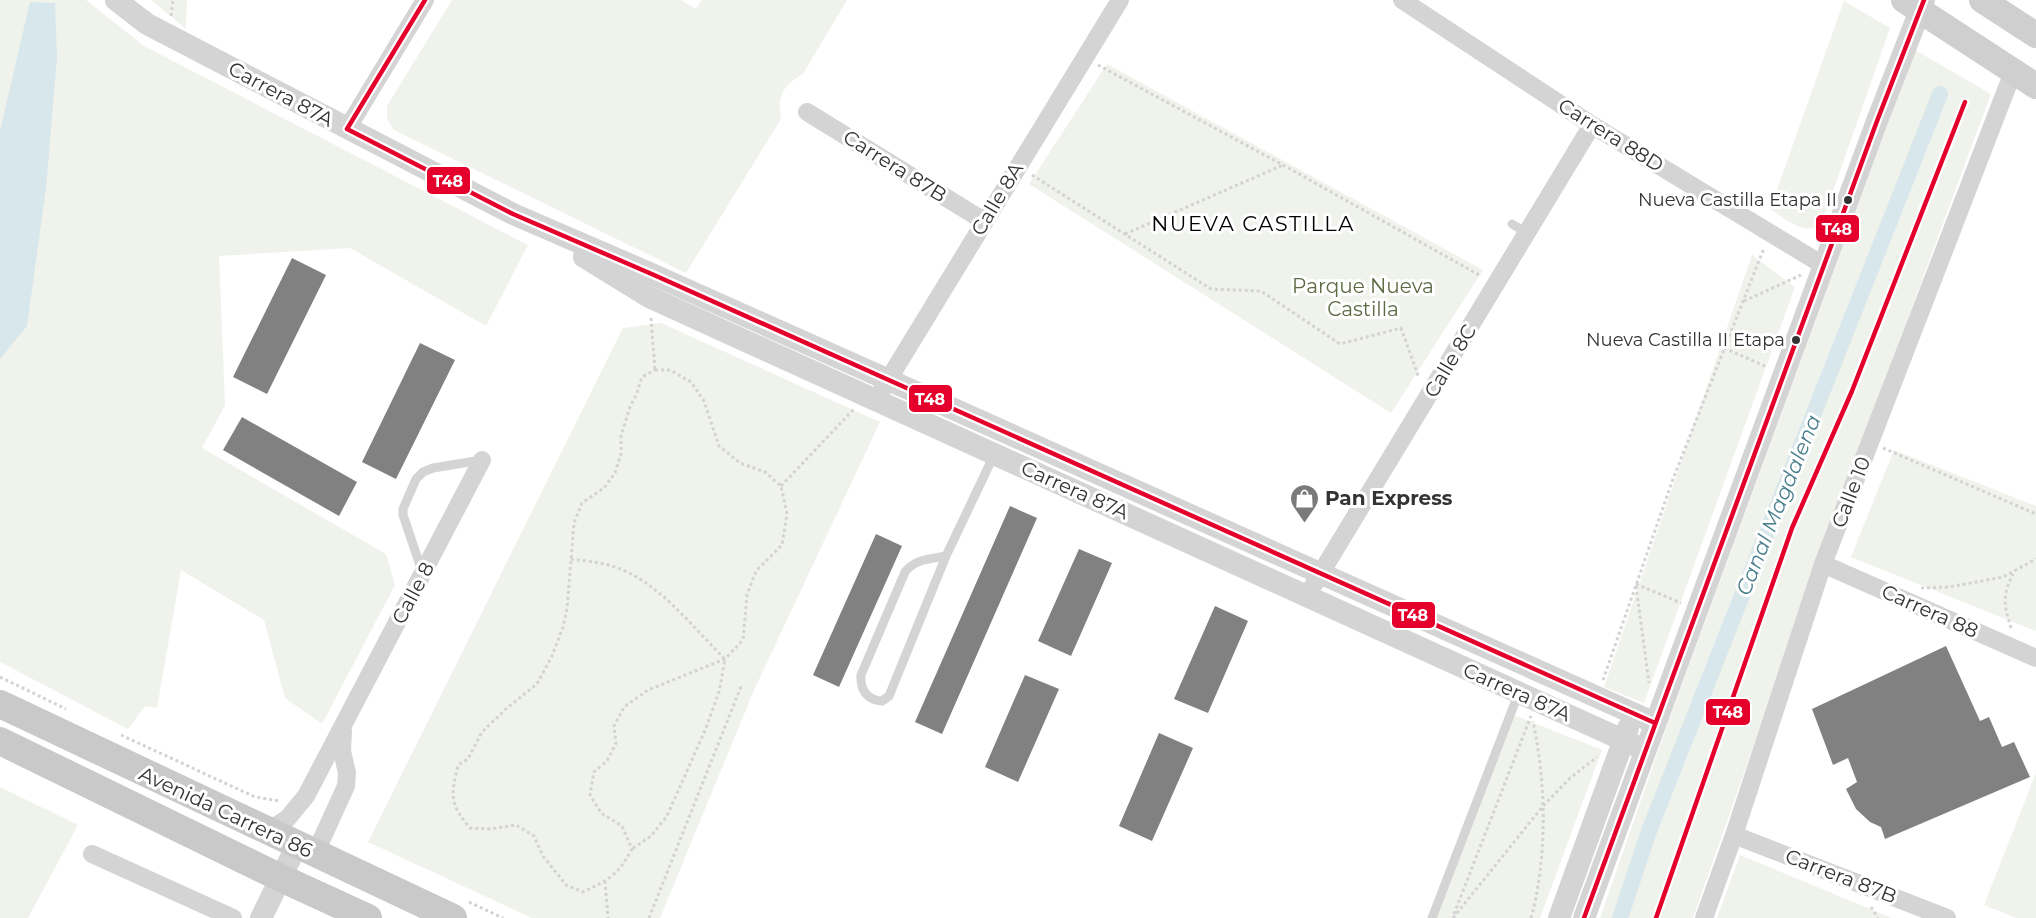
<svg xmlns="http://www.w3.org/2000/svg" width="2036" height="918" font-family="Montserrat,sans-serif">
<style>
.green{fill:#f0f2ec}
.water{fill:#d8e7eb}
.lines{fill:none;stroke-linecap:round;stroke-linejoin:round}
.canal{stroke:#d8e7eb;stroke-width:16}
.building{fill:#818181}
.path{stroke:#d3d3d3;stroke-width:3;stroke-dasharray:3 3;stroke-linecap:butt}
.service{stroke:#d4d4d4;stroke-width:9}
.minor{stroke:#d4d4d4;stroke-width:18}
.tertiary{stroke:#d4d4d4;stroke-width:22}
.secondary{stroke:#cfcfcf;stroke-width:26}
.primary{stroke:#c9c9c9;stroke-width:28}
.bus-1-casing{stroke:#fff;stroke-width:9}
.bus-1{stroke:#e4002b;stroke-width:4.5}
.bus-dot{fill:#333;stroke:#fff;stroke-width:2}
.labels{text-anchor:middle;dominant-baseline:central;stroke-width:6;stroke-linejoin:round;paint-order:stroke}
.bus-label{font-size:18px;fill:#333;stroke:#fff;text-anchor:end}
.street-label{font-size:20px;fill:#333;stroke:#fff}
.park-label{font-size:20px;fill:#5d6a44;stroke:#fff}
.poi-label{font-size:20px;font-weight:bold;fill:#333;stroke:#fff;text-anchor:start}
.neighbourhood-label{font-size:21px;letter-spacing:1.5px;fill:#000;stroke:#fff}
.water-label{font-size:21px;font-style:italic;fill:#497e8c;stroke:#fff}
.line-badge{stroke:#fff;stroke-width:2}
.badge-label{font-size:16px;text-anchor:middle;font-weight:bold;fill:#fff}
</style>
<rect width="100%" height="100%" fill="#fff"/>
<!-- green -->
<path class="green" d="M0 0H86L144 46 528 245 486 326 350 248 219 256 225 405 202 448 386 554 395 585 322 724 285 698 264 620 181 570 157 708 145 706 128 729 0 662Z
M151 0H187L186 29Z
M452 0H681L696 9 702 0H847L803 74C783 86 777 95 781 119L686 273 394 130 387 119V106Z
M1844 1 1890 28 1823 220C1807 240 1787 219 1770 209Z
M1915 50 1991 94 1830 528 1693 918H1600L1669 720Z
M1107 64 1483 270 1391 413 1029 184Z
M1752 255 1795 287 1644 703 1604 687Z
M661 323 880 422 755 688 660 918H532L368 842 623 328Z
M1894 450 2036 506V631L1851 557Z
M1514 715 1602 750 1540 918H1434Z
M2036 773V918H2016L1984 905Z
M0 787 78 825 28 918H0Z
M1740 855 1892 918H1717Z"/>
<!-- water -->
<path class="water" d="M30 2 55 3 57 57 46 188 27 326 0 359V131Z"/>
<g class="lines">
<!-- canal -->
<path class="canal" d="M1620 918 1649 831 1940 94"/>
</g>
<!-- building -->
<path class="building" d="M292 258 326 275 267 394 233 377Z
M420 343 455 360 396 479 362 462Z
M242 417 357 482 339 516 223 450Z
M1010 506 1037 518 942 734 915 722Z
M876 534 902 546 839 687 813 675Z
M1079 549 1112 563 1071 656 1038 641Z
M1215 606 1248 621 1208 713 1174 699Z
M1946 646 1980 721 1989 717 2002 747 2014 742 2030 777 1885 839 1881 827 1870 822 1856 809 1846 789 1857 782 1848 758 1833 765 1812 709Z
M1025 675 1059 689 1018 782 985 767Z
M1159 733 1193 748 1152 841 1119 826Z"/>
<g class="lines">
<!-- path -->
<path class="path" d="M171 16 173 0
M1098 65 1283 165 1481 276
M1032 175 1211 289 1261 291 1340 344 1401 328 1419 378
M1125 234 1283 165
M1744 301 1801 275
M651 318 655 370
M1724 348 1767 367
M655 370H670L691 382 704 401 719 446 740 463 765 472 781 486 787 514 782 545 756 571 747 595 743 640 725 659 648 690 624 707 614 726 616 743 607 761 594 772 590 795 601 813 622 826 632 849C617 876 610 879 583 892L566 885 543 856 534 836 516 825 490 829 470 828C449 803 451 796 458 765L468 759 482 732 507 708 537 684 552 656 563 627 567 609 574 523 582 503 604 488 615 473 621 454V436L630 407 637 393 642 377Z
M1883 448 2036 514
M781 486 854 409
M571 559C584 561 599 562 612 566 659 581 691 626 725 659L719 692 706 728 667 816 651 836 632 849
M1636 584 1681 603
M1636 586 1649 683
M1921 588 1949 587 2003 577 2036 559
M2011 628C2004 605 2002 596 2013 574
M0 677 66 709
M1603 680 1673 479 1764 248
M121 735 255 797 280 801
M605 881 608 918
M469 902 503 918
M1871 907 1878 918
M1454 914 1531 716
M649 918 742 684
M1453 918 1543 806 1570 778 1597 757
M1531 918C1548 855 1546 784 1533 721
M1656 918 1792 528 1852 391 1965 102"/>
<!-- service -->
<path class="service" d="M1512 224 1527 233
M946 556C930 559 915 559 905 572L861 675C860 690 867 700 882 701L889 696 946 556 994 455
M422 571 403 515V509L416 479 423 472 433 468 482 460
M1432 918 1519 692"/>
<!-- minor -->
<path class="minor" d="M1402 0 1592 125 1823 265
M807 112 984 221
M347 129 425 0
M882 390 1120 0
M1823 564 2036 658
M1307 596 1592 125
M267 831 287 819 306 796 482 460
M1734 835 1947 918
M92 854 233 918
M321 856 320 843 346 786 347 773 342 751 343 731
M1704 918 1734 835 1823 564 2013 72"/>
<!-- tertiary -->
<path class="tertiary" d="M116 0 147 24 513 214 654 275 1655 723
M584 257 649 297 1645 750
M261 918 297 845
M1559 918 1628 728
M1584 918 1877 121 1924 0"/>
<!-- secondary -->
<path class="secondary" d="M1904 0 2036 86
M1982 0 2036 35"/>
<!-- primary -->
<path class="primary" d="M0 704 453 918
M0 741 281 878 368 918"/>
<defs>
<path id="bus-1" d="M425 0 347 129 513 214 654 275 1655 723
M1584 918 1877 121 1924 0
M1656 918 1792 528 1852 391 1965 102"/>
</defs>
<!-- bus-1 casing -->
<use href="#bus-1" class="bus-1-casing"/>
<!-- bus-1 -->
<use href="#bus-1" class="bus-1"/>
</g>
<!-- icons -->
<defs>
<symbol id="shop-pin" viewBox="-11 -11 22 30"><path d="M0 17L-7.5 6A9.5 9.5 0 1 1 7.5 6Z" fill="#7a7a7a" stroke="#fff"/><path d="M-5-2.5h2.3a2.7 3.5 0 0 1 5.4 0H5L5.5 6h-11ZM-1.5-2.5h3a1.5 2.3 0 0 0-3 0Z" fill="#fff"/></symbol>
</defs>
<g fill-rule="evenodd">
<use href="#shop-pin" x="1288" y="482" width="33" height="45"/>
</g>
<!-- markers -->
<g class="bus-dot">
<circle cx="1848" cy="200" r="5"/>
<circle cx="1796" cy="340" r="5"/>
</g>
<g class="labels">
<!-- bus labels -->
<g class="bus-label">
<text x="1837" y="200">Nueva Castilla Etapa II</text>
<text x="1785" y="340">Nueva Castilla II Etapa</text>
</g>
<!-- street labels -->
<g class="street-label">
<text transform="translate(281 94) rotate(28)">Carrera 87A</text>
<text transform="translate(1611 135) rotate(32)">Carrera 88D</text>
<text transform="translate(895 166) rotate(32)">Carrera 87B</text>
<text transform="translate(997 199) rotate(-59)">Calle 8A</text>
<text transform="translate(1450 361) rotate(-59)">Calle 8C</text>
<text transform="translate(1075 490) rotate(24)">Carrera 87A</text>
<text transform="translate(1851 492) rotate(-69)">Calle 10</text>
<text transform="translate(413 593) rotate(-62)">Calle 8</text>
<text transform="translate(1930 611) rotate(24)">Carrera 88</text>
<text transform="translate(1517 692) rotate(24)">Carrera 87A</text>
<text transform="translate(226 812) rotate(25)">Avenida Carrera 86</text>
<text transform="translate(1841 876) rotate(21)">Carrera 87B</text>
</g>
<!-- park labels -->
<g class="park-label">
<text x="1363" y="286">Parque Nueva<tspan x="1363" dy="23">Castilla</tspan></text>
</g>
<!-- poi labels -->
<g class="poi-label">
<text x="1325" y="498">Pan Express</text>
</g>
<!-- neighbourhood labels -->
<g class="neighbourhood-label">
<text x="1253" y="223">NUEVA CASTILLA</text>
</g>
<!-- water labels -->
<g class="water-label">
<text transform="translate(1778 505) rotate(-68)">Canal Magdalena</text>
</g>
</g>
<g class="line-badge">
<rect x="426" y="166" width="45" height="29" rx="6" fill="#e4002b"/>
<rect x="1815" y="214" width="45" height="29" rx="6" fill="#e4002b"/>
<rect x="908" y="384" width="45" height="29" rx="6" fill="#e4002b"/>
<rect x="1391" y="601" width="45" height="28" rx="6" fill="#e4002b"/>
<rect x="1705" y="698" width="46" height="28" rx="6" fill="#e4002b"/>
</g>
<g class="badge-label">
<text x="448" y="187">T48</text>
<text x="1837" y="235">T48</text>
<text x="930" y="405">T48</text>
<text x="1413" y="621">T48</text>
<text x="1728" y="718">T48</text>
</g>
</svg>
